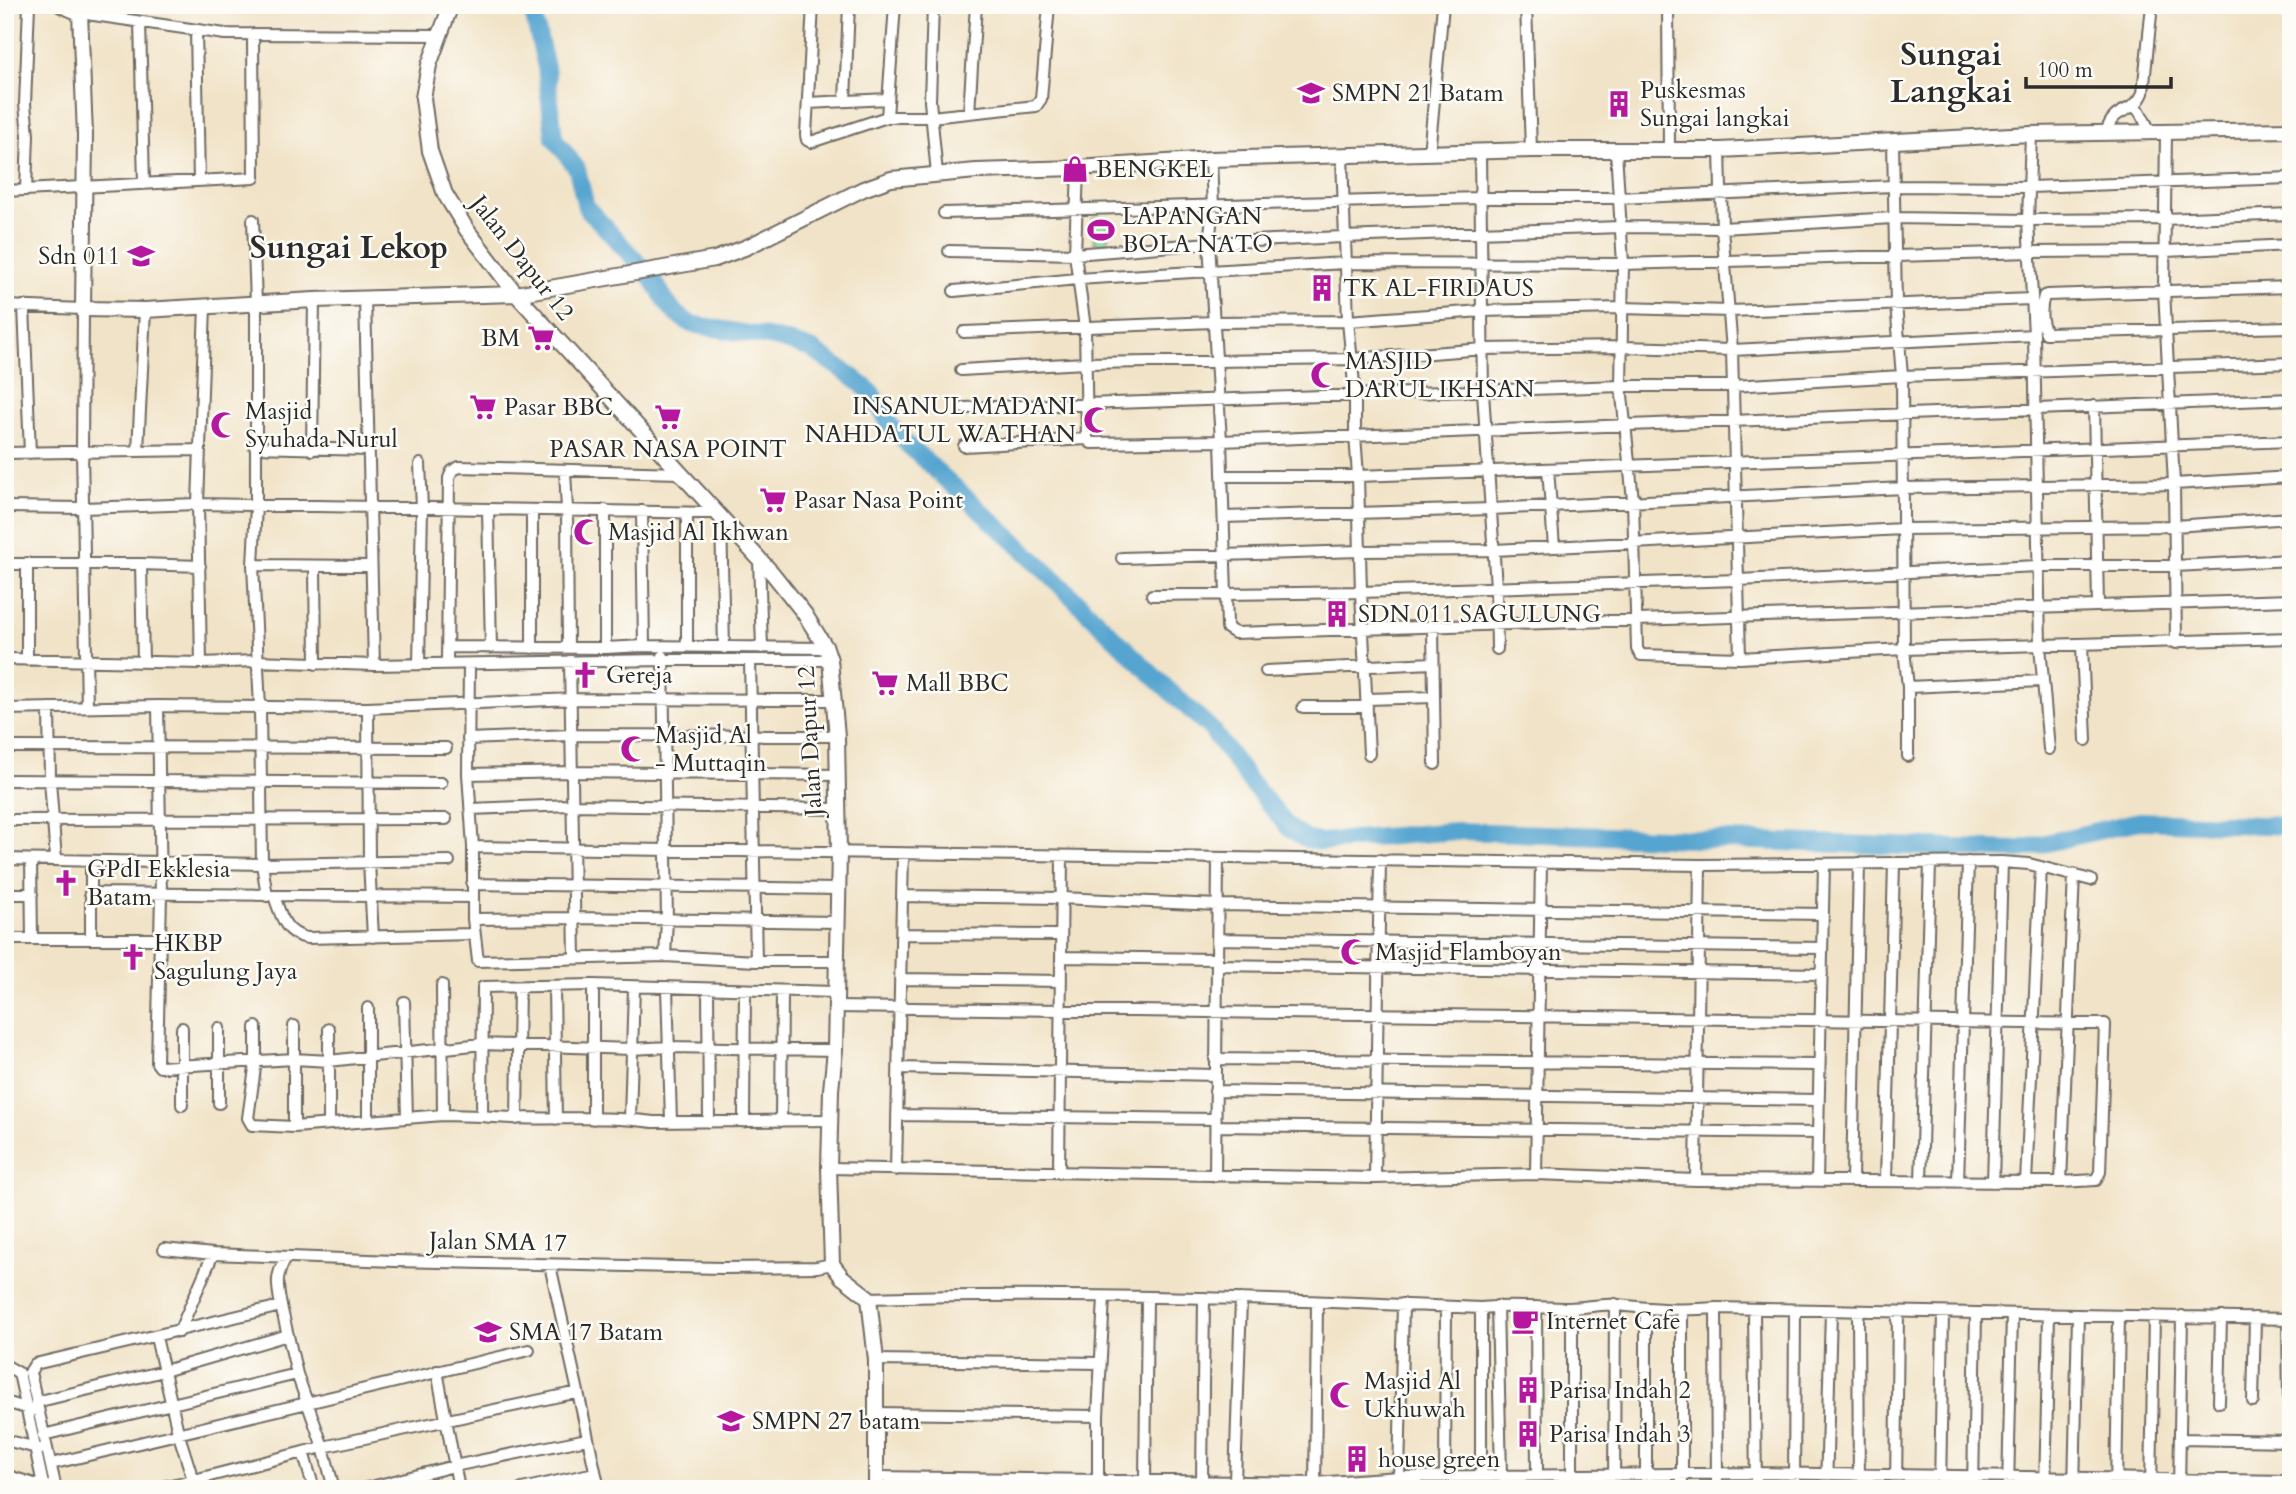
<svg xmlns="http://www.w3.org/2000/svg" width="2296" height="1494" font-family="Cardo,serif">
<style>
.green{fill:#85dea3;stroke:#588467;stroke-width:2}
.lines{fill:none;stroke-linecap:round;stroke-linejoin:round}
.river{stroke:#57a5d0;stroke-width:18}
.minor-casing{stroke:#706b62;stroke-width:14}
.tertiary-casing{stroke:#706b62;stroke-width:18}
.minor{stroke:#fff;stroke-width:10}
.tertiary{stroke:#fff;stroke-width:14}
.labels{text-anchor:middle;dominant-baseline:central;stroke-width:5;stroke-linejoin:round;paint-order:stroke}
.poi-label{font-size:24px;fill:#2b2b2b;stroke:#fdfcf7;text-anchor:start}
.street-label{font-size:24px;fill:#2b2b2b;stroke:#fdfcf7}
.district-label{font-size:32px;font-weight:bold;fill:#2b2b2b;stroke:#fdfcf7}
</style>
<rect width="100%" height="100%" fill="#fdfcf7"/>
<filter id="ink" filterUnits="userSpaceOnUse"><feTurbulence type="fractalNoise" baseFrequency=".0143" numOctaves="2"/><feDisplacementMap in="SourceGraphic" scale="14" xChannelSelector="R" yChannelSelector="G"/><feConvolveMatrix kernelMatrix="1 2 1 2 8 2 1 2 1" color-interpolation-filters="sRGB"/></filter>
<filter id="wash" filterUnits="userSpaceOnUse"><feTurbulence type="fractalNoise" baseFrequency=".00686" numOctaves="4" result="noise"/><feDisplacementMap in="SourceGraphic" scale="28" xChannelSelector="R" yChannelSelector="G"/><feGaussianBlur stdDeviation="1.57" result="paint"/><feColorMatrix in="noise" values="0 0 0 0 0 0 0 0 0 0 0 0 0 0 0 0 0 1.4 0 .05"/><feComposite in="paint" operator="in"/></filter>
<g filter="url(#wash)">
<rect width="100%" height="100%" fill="#f1e3c7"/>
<!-- green -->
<path class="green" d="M1108 217V243H1094L1093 218Z"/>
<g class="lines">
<!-- river -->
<path class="river" d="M531 5 546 67 554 138 577 169 586 207 652 278 667 303 677 315 691 324 778 339 811 349 850 375 871 392 890 425 909 446 1027 553 1161 683 1211 729 1250 782 1289 828 1306 839 1320 842 1456 831 2017 850 2139 821 2291 826"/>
</g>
</g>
<g filter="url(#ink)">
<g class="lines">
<defs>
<path id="minor" d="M813 5 806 135 807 140 811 142 887 117H931L1036 106 1041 99 1049 5
M933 5 930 101 937 174
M1526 5 1531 150
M1668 5 1669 149
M80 13 225 34 440 35
M140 22 144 184
M196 30 199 181
M845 101 849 5
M808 103 888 99
M2134 106 2140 112 2151 133
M969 113 976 5
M887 117 895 5
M2106 133C2114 104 2133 116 2143 93L2152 5
M2166 133 2164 290 2174 484 2176 643
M2031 134 2028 220 2034 335 2040 646 2049 749
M1893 141 1896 304 1902 376 1904 649 1908 687V756
M1616 150 1623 264 1621 386 1633 500 1637 649 1641 655 1740 658 1904 649 2291 638
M1720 150 1722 228 1732 350 1740 658
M1480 153 1483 392 1496 587 1497 649
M1429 154 1443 5
M1342 157 1348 321 1481 311 1622 308 1730 311 2031 299
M1211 159 1213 207 1209 243 1221 441 1227 625V628L1235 633C1587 623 1939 608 2291 600
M1078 168 1075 254 1085 328 1087 439
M26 190 28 135 25 104 29 5
M5 191 254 178 253 34
M944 213 1479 198H1618L1893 186 2029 187 2291 178
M253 220 256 303V505L253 565 260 708 262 864 267 896
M949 251 1075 254 1209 243 1343 237 1620 227 1722 228 1893 218 2028 220 2164 219 2291 214
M2291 287 2047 295 2044 296C2040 309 2040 320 2046 333L2291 327
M954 291 1077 279 1344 263 1623 264 2031 252 2166 251 2291 245
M365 298 374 665
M5 306 83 309 82 451 87 707
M24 306 30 453
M964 332 1213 322 1348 321 1355 395V435L1358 476 1361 592 1369 754
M961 370 1085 363 1352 359 1484 349 1622 347 1732 350 2034 335
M2094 406 2098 605
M964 408 1621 386H1733L1902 376 2291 363
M964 446 1087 439 1091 443 1221 441 2291 399
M255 447 368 450
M138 450 145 310
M312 450 314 300
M5 453 199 450
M1548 469 1554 547
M565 471 567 509 568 647
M1222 476H1358L2291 441
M5 507 83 508 198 504 716 513
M488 509 491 648
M532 510V648
M605 510V648
M642 511 644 646
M687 513V646
M1224 517 1492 509 1903 488 2174 484 2291 477
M721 519 724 648
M1122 558 1360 551 1494 550 1903 529 2174 526 2291 518
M759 559 762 648
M27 563V660
M5 564H141L200 566
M141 564 143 662
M253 565 370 566
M315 567 316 664
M1152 595 1361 592 1738 580 2038 566H2175L2291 560
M1433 628 1435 764
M2082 645 2086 740
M448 647 605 648 644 646 826 648
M663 656 667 920 665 956
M5 659 201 663 256 661 374 665 663 660H830
M570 661 575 958
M750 661 756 961
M201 663 198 504 205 306
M447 663 449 478 452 471 459 467 679 473
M419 664 422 508 420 464
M469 664 468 774 473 847V919L478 961 665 956 756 961H837
M1266 671 1433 663
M1908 687 2043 681
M1367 699 1434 697
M158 706 161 895 157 1063 160 1067 294 1059 329 1061 482 1044 631 1049 669 1047 835 1050
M1303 707H1367
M49 708 50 780 56 860
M368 708 369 862 373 937
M5 709 158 706 368 708 571 699 834 700
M468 739 571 735 837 736
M5 747 446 748
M468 774 572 772 838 775
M5 780 441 783
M471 809 571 805 837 809
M5 820 446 819
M473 847 1700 865 2002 862 2029 864 2091 880
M5 859 262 864 449 861
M31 860 32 939
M91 861V939
M472 884 838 889
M90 893 472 897
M5 894H32
M274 896C281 915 284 933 307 938L474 934
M903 896 1061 898 1218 905 1823 914
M473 919 574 918 838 922
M902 934 1061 935
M5 939H159
M1217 939 1822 948
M1061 957 1217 959
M1217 965 1822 974
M901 979 1061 981
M442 985 443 1115
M593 985V1119
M554 987 556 1119
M667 987 671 1121
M708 989 709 1122
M404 1002 407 1118
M256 1027V1061L248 1118 252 1125 294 1127 443 1115 482 1116
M182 1028V1105
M1215 1059 1818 1065
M899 1068 1216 1075
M1215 1091 1818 1100
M219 1103V1028
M897 1115 1215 1119
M517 1119 519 987
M630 1119 634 987
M368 1120V1008
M831 1120 653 1122C596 1114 538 1122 482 1116L483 987 593 985 836 992
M781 1121 782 991
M744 1122 745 990
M329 1123V1029
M1216 1126 1818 1133
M294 1127V1026
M829 1168 1375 1178 1536 1174 1696 1180 2061 1182 2096 1180 2100 1172 2105 1024 836 1007
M896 1170 903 854
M1059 1173 1062 856
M1536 1174 1541 863
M1215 1176 1218 859
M1375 1178 1380 860
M1696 1180 1700 865
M1817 1180 1824 864
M1852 1180 1859 863
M1886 1181 1894 863
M1921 1182 1930 863
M1958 1182 1968 862
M1993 1182 2002 862
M2026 1182 2041 867
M2061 1182 2074 874
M164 1249 213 1254 394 1261 722 1268 817 1267 832 1264
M550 1265 578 1392
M869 1298C1073 1292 1277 1299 1481 1308 1510 1305 1539 1308 1569 1308 1585 1308 1602 1303 1618 1305 1653 1309 1680 1311 1716 1308L2291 1319
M281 1306C277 1284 275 1277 286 1257
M1497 1306 1501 1475
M1536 1307 1537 1475
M1481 1308V1476
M1572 1308V1475
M1716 1308 1717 1489
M1646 1309V1489
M1754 1310 1756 1489
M1858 1312 1859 1489
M2288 1319 2289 1403
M179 1332 213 1254
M156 1337 178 1432 196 1489
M876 1360 1100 1363
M5 1365 19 1373 44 1489
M437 1371 459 1489
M2253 1401 2255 1318
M5 1402 33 1410
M36 1402 164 1371 288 1335
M2219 1402 2221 1317
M875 1413 1098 1416
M43 1435 297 1374
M2180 1439 2291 1441
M5 1440 41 1449
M303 1452 314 1489
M51 1464 529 1350
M5 1475 44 1487 50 1486
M876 1477 1315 1483 1399 1477 1757 1473 2291 1481
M1399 1477 1403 1304
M1445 1477 1446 1307
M1202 1480 1204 1298
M1145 1481 1147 1298
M1235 1481 1241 1299
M56 1489 30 1372 35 1364 281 1306 297 1374 323 1447 334 1489
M152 1489 194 1480 323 1447 578 1392 599 1489
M363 1489 454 1466 587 1439
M522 1489 595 1473
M1098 1489V1416L1104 1297
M1315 1489 1317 1303
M1614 1489 1615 1304
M1682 1489V1311
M1794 1489 1795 1311
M1826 1489 1831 1311
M1896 1489 1898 1312
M1940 1489 1943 1313
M1973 1489 1976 1314
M2008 1489 2012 1314
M2045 1489 2049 1315
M2074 1489 2078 1315
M2116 1489 2119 1316
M2151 1489 2154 1316
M2179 1489 2182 1316"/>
<path id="tertiary" d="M61 5 80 13 85 135 83 309 145 310 314 300 516 294 715 259 747 247 863 189 891 179 976 171 1078 168 1211 159 1531 150H1720L2031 134 2291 130
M451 5 429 65 423 98 430 151 445 194 467 230 516 294 773 574 804 613 826 648 830 660 837 736 839 853 835 1050 831 1090 829 1168 832 1264 842 1277 869 1298 876 1360V1489"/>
</defs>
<!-- minor casing -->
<use href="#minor" class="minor-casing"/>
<!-- tertiary casing -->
<use href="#tertiary" class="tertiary-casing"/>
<!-- minor -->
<use href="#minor" class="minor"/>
<!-- tertiary -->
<use href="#tertiary" class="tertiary"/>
</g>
</g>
<!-- icons -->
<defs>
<symbol id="school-bare" viewBox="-9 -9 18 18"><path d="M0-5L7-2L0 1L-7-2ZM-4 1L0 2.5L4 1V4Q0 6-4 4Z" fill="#b5179e" stroke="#fdfcf7" stroke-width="2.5" paint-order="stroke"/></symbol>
<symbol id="building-bare" viewBox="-9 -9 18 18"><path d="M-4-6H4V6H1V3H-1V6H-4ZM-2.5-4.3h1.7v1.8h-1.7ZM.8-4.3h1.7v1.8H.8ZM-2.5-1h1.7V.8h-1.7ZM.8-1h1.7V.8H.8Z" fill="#b5179e" stroke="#fdfcf7" stroke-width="2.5" paint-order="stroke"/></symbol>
<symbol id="shop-bare" viewBox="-9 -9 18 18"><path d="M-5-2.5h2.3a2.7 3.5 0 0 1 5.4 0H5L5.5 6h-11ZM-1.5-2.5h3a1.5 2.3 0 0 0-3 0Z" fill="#b5179e" stroke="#fdfcf7" stroke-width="2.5" paint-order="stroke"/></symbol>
<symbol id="stadium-bare" viewBox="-9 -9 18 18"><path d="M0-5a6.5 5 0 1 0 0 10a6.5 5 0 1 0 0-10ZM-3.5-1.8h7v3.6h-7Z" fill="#b5179e" stroke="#fdfcf7" stroke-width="2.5" paint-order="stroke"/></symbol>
<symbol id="supermarket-bare" viewBox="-9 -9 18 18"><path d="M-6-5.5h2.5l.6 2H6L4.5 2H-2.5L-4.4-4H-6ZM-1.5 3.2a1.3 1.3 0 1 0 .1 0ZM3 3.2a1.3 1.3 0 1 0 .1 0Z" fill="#b5179e" stroke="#fdfcf7" stroke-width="2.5" paint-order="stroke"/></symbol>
<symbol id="mosque-bare" viewBox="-9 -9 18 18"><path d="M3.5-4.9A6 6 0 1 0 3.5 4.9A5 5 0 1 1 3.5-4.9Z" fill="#b5179e" stroke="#fdfcf7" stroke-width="2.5" paint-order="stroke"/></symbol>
<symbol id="church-bare" viewBox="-9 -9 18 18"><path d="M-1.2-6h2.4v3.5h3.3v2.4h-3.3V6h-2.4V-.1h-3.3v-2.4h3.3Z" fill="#b5179e" stroke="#fdfcf7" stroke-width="2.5" paint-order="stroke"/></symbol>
<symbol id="cafe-bare" viewBox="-9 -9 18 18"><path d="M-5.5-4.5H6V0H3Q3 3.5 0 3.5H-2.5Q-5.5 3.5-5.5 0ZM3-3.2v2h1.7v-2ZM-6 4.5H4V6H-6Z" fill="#b5179e" stroke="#fdfcf7" stroke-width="2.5" paint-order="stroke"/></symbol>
</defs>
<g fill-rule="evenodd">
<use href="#school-bare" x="1292" y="74" width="38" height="38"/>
<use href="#building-bare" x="1600" y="85" width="38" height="38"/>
<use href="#shop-bare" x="1056" y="150" width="38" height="38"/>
<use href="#stadium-bare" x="1082" y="211" width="38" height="38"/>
<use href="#school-bare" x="122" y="237" width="38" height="38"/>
<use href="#building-bare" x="1303" y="269" width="38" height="38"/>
<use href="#supermarket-bare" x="522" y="319" width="38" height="38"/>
<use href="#mosque-bare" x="1305" y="356" width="38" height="38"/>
<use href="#supermarket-bare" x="464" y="388" width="38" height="38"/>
<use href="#supermarket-bare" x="649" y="398" width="38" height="38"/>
<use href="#mosque-bare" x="1078" y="401" width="38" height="38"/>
<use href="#mosque-bare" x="205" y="406" width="38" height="38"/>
<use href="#supermarket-bare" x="754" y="481" width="38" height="38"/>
<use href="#mosque-bare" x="568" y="513" width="38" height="38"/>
<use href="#building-bare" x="1318" y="595" width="38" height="38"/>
<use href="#church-bare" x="566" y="656" width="38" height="38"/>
<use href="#supermarket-bare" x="866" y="664" width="38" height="38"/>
<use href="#mosque-bare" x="615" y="730" width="38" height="38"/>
<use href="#church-bare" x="47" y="864" width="38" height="38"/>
<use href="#mosque-bare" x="1335" y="933" width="38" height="38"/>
<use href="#church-bare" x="114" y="938" width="38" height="38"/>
<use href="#cafe-bare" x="1506" y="1302" width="38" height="38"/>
<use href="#school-bare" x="469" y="1313" width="38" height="38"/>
<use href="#building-bare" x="1509" y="1371" width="38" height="38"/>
<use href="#mosque-bare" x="1324" y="1376" width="38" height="38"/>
<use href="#school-bare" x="712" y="1402" width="38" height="38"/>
<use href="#building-bare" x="1509" y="1415" width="38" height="38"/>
<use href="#building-bare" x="1338" y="1440" width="38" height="38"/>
</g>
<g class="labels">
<!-- poi labels -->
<g class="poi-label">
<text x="1640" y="90">Puskesmas<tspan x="1640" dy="28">Sungai langkai</tspan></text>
<text x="1332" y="93">SMPN 21 Batam</text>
<text x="1096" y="169">BENGKEL</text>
<text x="1122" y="216">LAPANGAN<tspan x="1122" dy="28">BOLA NATO</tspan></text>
<text x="120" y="256" text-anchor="end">Sdn 011</text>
<text x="1343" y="288">TK AL-FIRDAUS</text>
<text x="520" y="338" text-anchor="end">BM</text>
<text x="1345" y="361">MASJID<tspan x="1345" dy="28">DARUL IKHSAN</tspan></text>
<text x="1076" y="406" text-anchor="end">INSANUL MADANI<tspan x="1076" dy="28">NAHDATUL WATHAN</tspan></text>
<text x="504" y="407">Pasar BBC</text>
<text x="245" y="411">Masjid<tspan x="245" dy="28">Syuhada Nurul</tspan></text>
<text x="668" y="449" text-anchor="middle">PASAR NASA POINT</text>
<text x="794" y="500">Pasar Nasa Point</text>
<text x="608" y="532">Masjid Al Ikhwan</text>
<text x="1358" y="614">SDN 011 SAGULUNG</text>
<text x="606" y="675">Gereja</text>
<text x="906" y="683">Mall BBC</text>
<text x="655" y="735">Masjid Al<tspan x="655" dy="28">- Muttaqin</tspan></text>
<text x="87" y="869">GPdI Ekklesia<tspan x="87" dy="28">Batam</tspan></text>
<text x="154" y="943">HKBP<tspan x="154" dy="28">Sagulung Jaya</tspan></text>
<text x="1375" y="952">Masjid Flamboyan</text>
<text x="1546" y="1321">Internet Cafe</text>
<text x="509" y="1332">SMA 17 Batam</text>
<text x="1364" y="1381">Masjid Al<tspan x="1364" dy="28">Ukhuwah</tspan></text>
<text x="1549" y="1390">Parisa Indah 2</text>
<text x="752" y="1421">SMPN 27 batam</text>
<text x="1549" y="1434">Parisa Indah 3</text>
<text x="1378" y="1459">house green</text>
</g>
<!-- street labels -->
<g class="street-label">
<text transform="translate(522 258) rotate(52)">Jalan Dapur 12</text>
<text transform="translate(810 741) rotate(-93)">Jalan Dapur 12</text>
<text transform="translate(498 1242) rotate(1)">Jalan SMA 17</text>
</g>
<!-- district labels -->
<g class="district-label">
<text x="1951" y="55">Sungai<tspan x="1951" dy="37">Langkai</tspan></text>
<text x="349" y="248">Sungai Lekop</text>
</g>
</g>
<!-- margin -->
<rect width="2296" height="1494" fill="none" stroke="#fdfcf7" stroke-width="28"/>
<!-- scale -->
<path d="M2026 77v10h145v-10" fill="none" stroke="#2b2b2b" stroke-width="3.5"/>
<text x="2037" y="77" font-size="21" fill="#2b2b2b" stroke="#fdfcf7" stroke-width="5" paint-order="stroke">100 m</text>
</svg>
